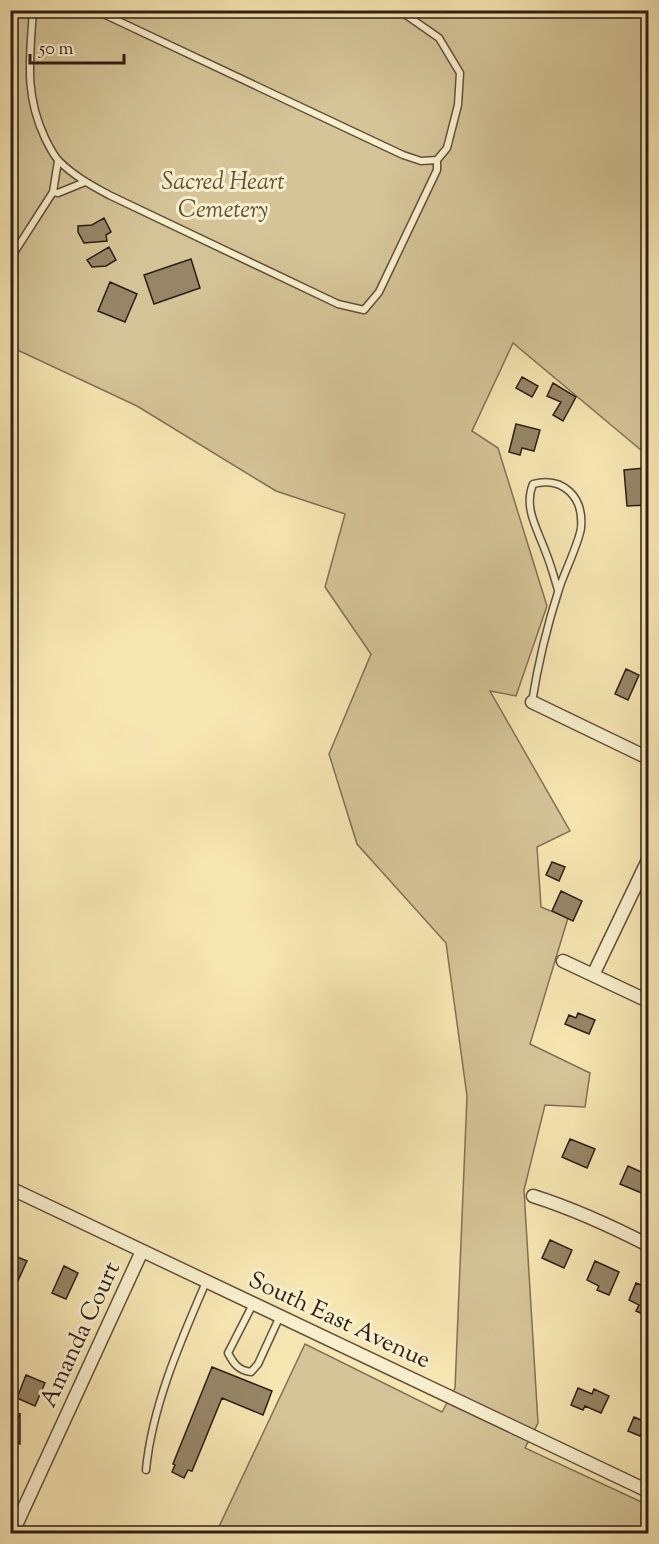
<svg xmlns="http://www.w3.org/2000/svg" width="659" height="1544" font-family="'Sorts Mill Goudy',serif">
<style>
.green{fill:#d4c497;stroke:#827156;stroke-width:1.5}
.building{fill:#968667;stroke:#2f1e16;stroke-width:1.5}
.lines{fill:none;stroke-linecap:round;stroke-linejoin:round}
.lane-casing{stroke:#61503d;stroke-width:9}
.street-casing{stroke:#61503d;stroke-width:15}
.lane{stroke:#f9efcd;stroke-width:6}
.street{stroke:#f9efcd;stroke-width:12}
.labels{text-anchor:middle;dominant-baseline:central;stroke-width:6;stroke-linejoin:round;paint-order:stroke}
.park-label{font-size:24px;font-style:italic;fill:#61503d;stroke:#f9efcd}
.street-label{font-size:24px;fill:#2f1e16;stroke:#f9efcd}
</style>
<rect width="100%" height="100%" fill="#f6e6b2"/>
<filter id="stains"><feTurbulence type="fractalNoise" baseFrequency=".00333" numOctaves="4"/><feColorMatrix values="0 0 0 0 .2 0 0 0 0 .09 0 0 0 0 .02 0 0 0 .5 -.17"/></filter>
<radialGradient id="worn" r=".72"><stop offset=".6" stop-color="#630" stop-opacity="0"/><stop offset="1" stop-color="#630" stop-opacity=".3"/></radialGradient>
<!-- green -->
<path class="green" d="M11 11H648V456L513 343 472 431 498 448 547 606 516 696 490 691 570 831 537 847 541 907 568 918 530 1044 590 1073 585 1107 545 1105 524 1190 538 1423 525 1448 648 1505V1533H216L305 1344 442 1412 455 1388 467 1096 446 943 357 844 329 754 371 654 325 587 345 514 276 491 137 406 11 347Z"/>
<!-- building -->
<path class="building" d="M104 218 111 232 106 235 107 241 84 243 78 232V226L92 225Z
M109 247 116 260 106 266 92 267 87 260Z
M191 259 200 288 154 304 144 275Z
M110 282 137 294 125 322 98 311Z
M522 377 538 386 532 397 516 388Z
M553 383 576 397 563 421 553 415 561 402 547 396Z
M516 424 540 430 534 451 522 448 520 455 509 452Z
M644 468 647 505 627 506 624 470Z
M626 669 639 675 628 700 615 694Z
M552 862 565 867 559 881 546 875Z
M561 891 582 901 573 921 552 911Z
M578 1013 595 1020 589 1034 565 1024 569 1015 576 1018Z
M570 1139 595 1149 587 1168 562 1157Z
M628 1166 648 1175V1184L644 1194 620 1184Z
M550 1240 572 1250 564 1268 542 1258Z
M10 1254 27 1261 10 1298Z
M595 1261 619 1272 609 1295 597 1290 599 1286 587 1280Z
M64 1266 78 1273 66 1299 52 1293Z
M636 1283 646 1287 648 1283V1316L636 1311 639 1305 629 1300Z
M212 1367 272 1391 263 1415 222 1398 192 1471 188 1470 184 1478 172 1472 175 1465 173 1464Z
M26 1375 45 1383 35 1406 17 1398Z
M578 1388 592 1394 594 1389 609 1396 601 1413 585 1406 583 1410 571 1405Z
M20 1413V1444L10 1440V1435Z
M634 1417 648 1423V1436L642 1432 640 1436 628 1431Z"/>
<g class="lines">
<defs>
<path id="lane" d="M33 10C30 57 24 94 45 138 49 146 53 155 59 161 74 176 91 185 109 195L338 304 364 310 379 292 437 170V160
M95 10 403 155 421 161 437 160 447 148 458 105 460 73 439 38 399 10
M58 161 53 192 58 193 85 182
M10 259 53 192
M532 702C538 664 547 626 559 589 564 573 579 543 581 528 584 497 563 476 533 484 523 508 538 530 546 553 551 565 554 577 558 590
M253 1304 228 1353C234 1364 238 1370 251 1372L258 1364 280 1316
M146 1470C152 1406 181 1340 206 1282"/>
<path id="street" d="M532 702 648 758
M563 961 648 1001
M593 975 648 860
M10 1188 648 1491
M533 1196C574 1209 611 1226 648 1245
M12 1534 142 1251"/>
</defs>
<!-- lane casing -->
<use href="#lane" class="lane-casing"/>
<!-- street casing -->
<use href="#street" class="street-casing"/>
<!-- lane -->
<use href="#lane" class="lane"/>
<!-- street -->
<use href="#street" class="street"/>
</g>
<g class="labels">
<!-- park labels -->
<g class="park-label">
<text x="223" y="183">Sacred Heart<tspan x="223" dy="28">Cemetery</tspan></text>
</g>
<!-- street labels -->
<g class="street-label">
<text transform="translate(339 1321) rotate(25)">South East Avenue</text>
<text transform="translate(81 1335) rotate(-65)">Amanda Court</text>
</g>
</g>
<!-- margin -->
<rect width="659" height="1544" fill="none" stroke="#f6e6b2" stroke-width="36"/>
<rect x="12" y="12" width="635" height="1520" fill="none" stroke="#2f1e16" stroke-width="3"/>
<rect x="18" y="18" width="623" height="1508" fill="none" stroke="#2f1e16" stroke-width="1.5"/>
<!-- scale -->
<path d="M30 54v9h94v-9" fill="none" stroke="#2f1e16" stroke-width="3"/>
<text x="39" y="54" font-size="18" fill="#2f1e16" stroke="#f9efcd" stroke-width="4.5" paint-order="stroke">50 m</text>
<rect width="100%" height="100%" filter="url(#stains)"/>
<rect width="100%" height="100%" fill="url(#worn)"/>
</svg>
